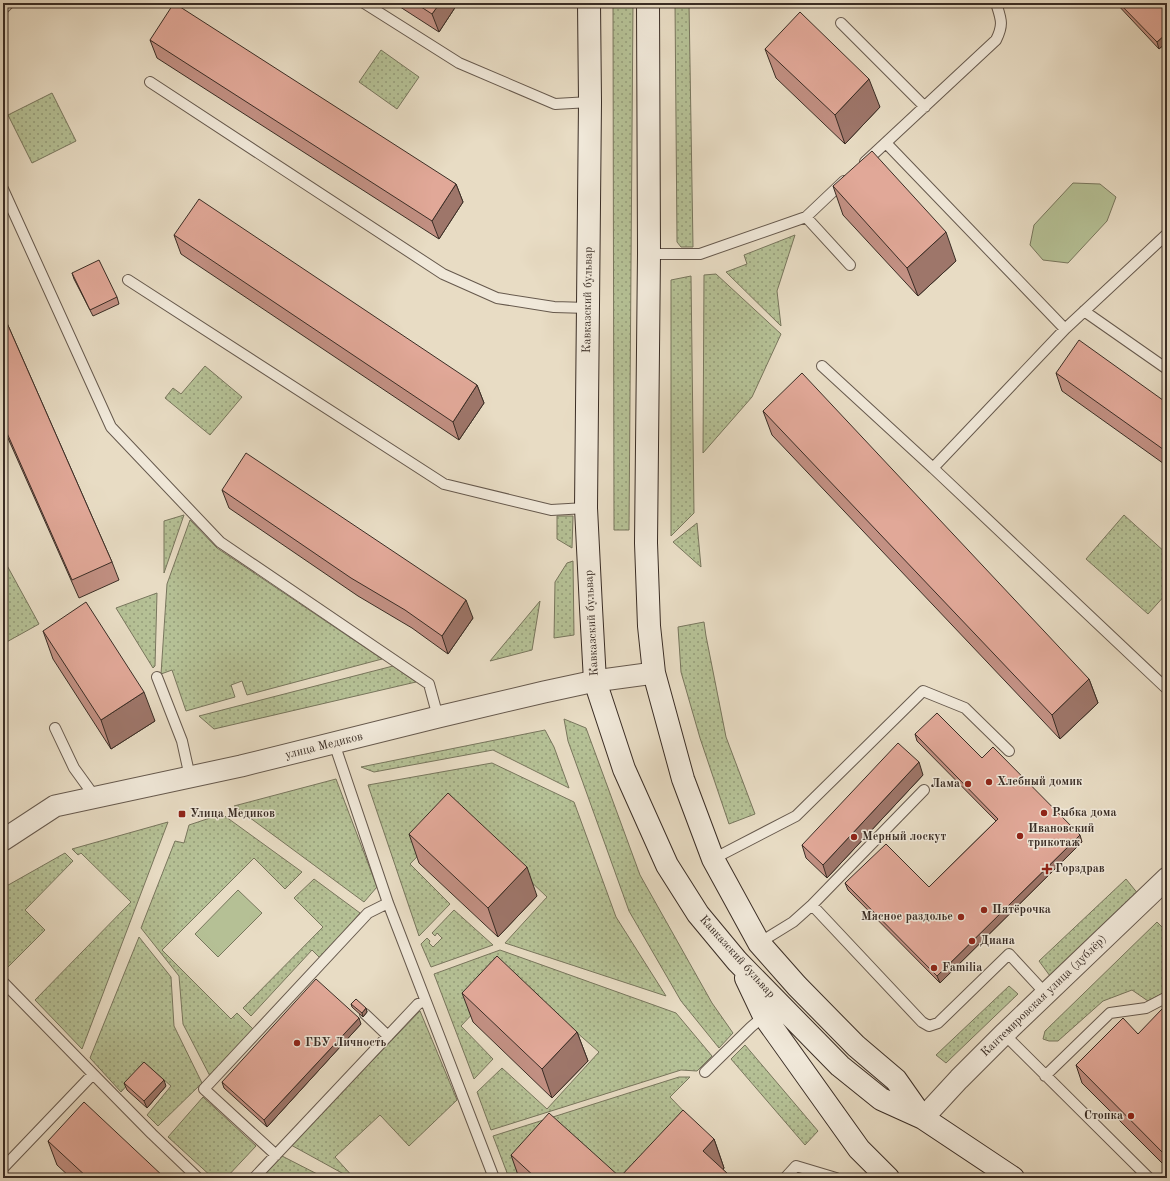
<svg xmlns="http://www.w3.org/2000/svg" width="1170" height="1181" font-family="'Old Standard TT',serif">
<style>
.grass{fill:url(#grass-dots);stroke:#78765d}
.pitch{fill:#b5c095;stroke:#78765d}
.lines{fill:none;stroke-linecap:round;stroke-linejoin:round}
.service-casing{stroke:#66594d;stroke-width:12}
.minor-casing{stroke:#66594d;stroke-width:23}
.secondary-casing{stroke:#3a2d25;stroke-width:24}
.service{stroke:#f0e8d9;stroke-width:10}
.minor{stroke:#f0e8d9;stroke-width:21}
.secondary{stroke:#f0e8d9;stroke-width:22}
.wall{fill:#c29083;stroke:#3a2d25}
.shaded-wall{fill:#9e766a;stroke:#3a2d25}
.building{fill:#e1a898;stroke:#3a2d25}
.poi-dot{fill:#8f2418;stroke:#f0e8d9;stroke-width:1.5}
.labels{text-anchor:middle;dominant-baseline:central;stroke-width:3;stroke-linejoin:round;paint-order:stroke}
.street-label{font-size:12px;fill:#3a2d25;stroke:#f0e8d9}
.poi-label{font-size:12px;font-weight:bold;fill:#3a2d25;stroke:#f0e8d9;text-anchor:start}
</style>
<defs>
<pattern id="grass-dots" width="8" height="8" patternUnits="userSpaceOnUse"><rect width="8" height="8" fill="#b5c095"/><path d="M2 2h.1M6 6h.1" fill="none" stroke="#949c79" stroke-width="1.8" stroke-linecap="round"/></pattern>
</defs>
<rect width="100%" height="100%" fill="#e8dcc4"/>
<filter id="stains"><feTurbulence type="fractalNoise" baseFrequency=".005" numOctaves="4"/><feColorMatrix values="0 0 0 0 .2 0 0 0 0 .09 0 0 0 0 .02 0 0 0 .5 -.17"/></filter>
<radialGradient id="worn" r=".72"><stop offset=".6" stop-color="#630" stop-opacity="0"/><stop offset="1" stop-color="#630" stop-opacity=".3"/></radialGradient>
<!-- grass -->
<path class="grass" d="M613 3H633L629 530H614Z
M675 3H689L693 247H681L677 242Z
M381 50 419 77 397 109 359 82Z
M52 93 76 141 32 163 8 115Z
M795 235 777 291 781 326 726 272 747 264 744 255Z
M716 274 781 334 752 397 703 453 704 275Z
M691 276 694 513 671 536V280Z
M205 366 242 397 210 435 165 398 173 388 181 394Z
M184 515 164 573V521Z
M1124 515 1167 554V593L1148 614 1086 559Z
M557 516H573L572 548 557 539Z
M190 520 217 548 382 659 247 695 242 681 231 685 235 697 186 711 172 670 161 674 167 584Z
M697 523 701 567 673 542Z
M4 560 39 624 3 644V561Z
M573 561 574 635 554 638 555 582 567 563Z
M157 593 155 666 153 668 116 608Z
M540 601 532 650 490 661Z
M704 622 706 636 726 737 755 814 729 824 700 738 681 672 678 627Z
M393 666 416 682 214 729 199 716Z
M564 719 586 728 640 875 712 1003 733 1033 719 1048 681 1001 629 911 568 741Z
M545 730 554 747 569 788 493 750 374 772 361 767Z
M492 763 574 802 616 917 666 996 505 943 547 897 459 813 410 864 450 904 419 936 368 785Z
M336 779 377 887 364 902 234 806Z
M222 814 302 872 285 889 254 858 162 950 231 1019 237 1013 255 1031 211 1078 183 1024 179 976 141 928 175 841 184 843 189 825Z
M168 822 82 1049 35 1000 131 902 81 853 78 855 72 849Z
M65 853 73 861 25 910 45 930 5 970 3 968V888Z
M314 879 360 913 320 958 312 950 251 1016 243 1008 323 927 294 898Z
M1126 879 1139 895 1050 976 1039 961Z
M454 910 493 945 431 967 421 944 427 938 430 941 429 943 433 947 442 938 437 933 435 936 432 933Z
M1157 922 1167 932V991L1148 1001 1132 990 1103 1001 1058 1041H1049L1043 1039 1045 1031Z
M139 937 171 977 174 1026 202 1083 158 1126 147 1115 171 1086 146 1064 121 1092 90 1058Z
M500 950 676 1013 712 1056 697 1071 681 1070 491 1130 477 1092 502 1068 547 1109 599 1052 510 974 461 1026 493 1059 474 1079 434 974Z
M1009 986 1018 994 946 1063 936 1055Z
M420 1011 457 1100 409 1146 380 1115 335 1157 354 1178H351L291 1145Z
M745 1045 818 1131 805 1145 731 1059Z
M679 1077H690L670 1097 717 1146 712 1152 651 1178H615L562 1129 518 1178H509L493 1136Z
M203 1097 256 1146 226 1178H213L168 1137Z
M282 1156 325 1178H261Z"/>
<!-- pitch -->
<path class="pitch" d="M1073 183 1100 184 1116 197 1107 221 1068 263 1043 260 1030 245 1034 225Z
M238 890 262 913 218 957 195 934Z"/>
<g class="lines">
<defs>
<path id="service" d="M364 3 459 63 555 104 590 102
M3 9 9 3
M841 23 925 107
M150 82 443 274 497 298 554 307 588 308
M886 143 1065 329 933 468 1167 689
M865 162 996 40C1004 24 1001 19 996 3
M3 189 111 427 220 542 429 684 438 717
M806 217 850 265
M649 254H700L806 217 844 181
M128 280 444 484 551 510 586 508
M1084 311 1167 369
M1065 329 1167 234
M822 366 933 468
M157 677 182 741 190 777
M55 728 74 768 95 797
M334 743 388 903 494 1178
M713 859 796 816 923 691 965 708 1009 751
M812 905 922 1022 929 1026 938 1023 1009 954 1046 994
M759 943 793 922 812 905 924 790
M3 982 93 1074 3 1168
M365 1014 388 1036
M1004 1034 1149 1178
M705 1072 751 1027 764 1016
M93 1074 152 1134 198 1178
M1045 1076 1110 1013 1146 1008 1167 997
M276 1155 204 1089 368 913 388 903
M254 1178 418 1004 425 1001
M785 1178 796 1166 836 1178"/>
<path id="minor" d="M3 840 55 806 241 766 438 717 544 692 595 681 654 673
M923 1118 959 1079 1004 1034 1167 878"/>
<path id="secondary" d="M589 3 590 102 586 508 591 608 595 681 624 769 667 865 698 914 737 961 840 1066 881 1099 923 1118 1013 1178
M648 3 649 254 646 543 649 626 654 673 683 779 713 859 759 943 797 986 856 1046 896 1080 922 1117
M746 978 764 1016 859 1149 888 1178"/>
</defs>
<!-- service casing -->
<use href="#service" class="service-casing"/>
<!-- minor casing -->
<use href="#minor" class="minor-casing"/>
<!-- secondary casing -->
<use href="#secondary" class="secondary-casing"/>
<!-- service -->
<use href="#service" class="service"/>
<!-- minor -->
<use href="#minor" class="minor"/>
<!-- secondary -->
<use href="#secondary" class="secondary"/>
</g>
<!-- wall -->
<path class="wall" d="M394 3H458L439 32Z
M1116 3H1167V42L1159 49Z
M150 40 456 184 463 202 439 239 157 58Z
M765 49 880 107 845 144 776 78Z
M833 186 956 261 918 296 843 215Z
M174 235 477 385 484 403 459 440 181 254Z
M72 273 117 297 119 304 93 316 74 279Z
M3 314 112 562 119 580 79 598 3 427Z
M1056 373 1167 403V466L1062 391Z
M763 411 1089 679 1098 703 1060 739 772 435Z
M222 490 473 618 448 654 412 628 358 596 229 508Z
M43 631 155 721 111 749 53 659Z
M915 734 982 758 1082 842 940 983 848 890 845 883 929 887 996 821 917 741Z
M923 775 827 878 806 858 802 845Z
M409 834 537 896 498 937 419 863Z
M462 993 577 1032 588 1061 552 1098 473 1022Z
M351 1004 366 1008 367 1012 363 1017 352 1007Z
M1167 1014V1168L1082 1083 1076 1065 1138 1034Z
M361 1024 267 1127 224 1088 222 1082Z
M124 1083 166 1086 147 1108 127 1090Z
M714 1139 724 1168 723 1170 728 1174 729 1178H519L511 1155 620 1177Z
M48 1141 165 1178H71L57 1165Z"/>
<!-- shaded-wall -->
<path class="shaded-wall" d="M440 3H458L439 32 432 14Z
M1167 33V42L1159 49 1157 42Z
M869 79 880 107 845 144 835 115Z
M456 184 463 202 439 239 432 221Z
M946 232 956 261 918 296 907 268Z
M477 385 484 403 459 440 453 422Z
M466 600 473 618 448 654 442 636Z
M1089 679 1098 703 1060 739 1052 715Z
M144 692 155 721 111 749 101 720Z
M919 762 923 775 827 878 823 865Z
M1080 835 1082 842 940 983 937 976Z
M527 867 537 896 498 937 488 908Z
M366 1008 367 1012 363 1017 362 1013Z
M359 1018 361 1024 267 1127 264 1120Z
M577 1032 588 1061 552 1098 542 1069Z
M164 1080 166 1086 147 1108 144 1101Z
M714 1139 724 1168 715 1178 703 1151Z
M728 1174 729 1178H724Z"/>
<!-- building -->
<path class="building" d="M174 3 456 184 432 221 150 40Z
M415 3H440L432 14Z
M1119 3H1167V33L1157 42Z
M800 12 869 79 835 115 765 49Z
M872 151 946 232 907 268 833 186Z
M1167 163V171L1163 167Z
M199 199 477 385 453 422 174 235Z
M99 260 117 297 90 310 72 273Z
M3 314 112 562 72 580 3 424Z
M1079 340 1167 403V452L1056 373Z
M802 373 1089 679 1052 715 763 411Z
M246 453 466 600 442 636 405 610 351 578 222 490Z
M86 602 144 692 101 720 43 631Z
M937 713 982 758 993 747 1080 835 937 976 845 883 886 844 929 887 998 819 915 734Z
M898 743 919 762 823 865 802 845Z
M448 793 527 867 488 908 409 834Z
M497 956 577 1032 542 1069 462 993Z
M316 979 359 1018 264 1120 222 1082Z
M356 999 366 1008 362 1013 351 1004Z
M1162 1009 1167 1014V1157L1076 1065 1123 1018 1138 1034Z
M144 1062 164 1080 144 1101 124 1083Z
M84 1102 165 1178H88L48 1141Z
M683 1110 714 1139 703 1151 728 1174 724 1178H536L511 1155 549 1113 620 1177Z"/>
<!-- markers -->
<g class="poi-dot">
<circle cx="989" cy="782" r="4"/>
<circle cx="968" cy="784" r="4"/>
<circle cx="1044" cy="813" r="4"/>
<rect x="178" y="810" width="8" height="8" rx="2"/>
<circle cx="1020" cy="836" r="4"/>
<circle cx="854" cy="837" r="4"/>
<path d="M1045 863h4v4h4v4h-4v4h-4v-4h-4v-4h4z"/>
<circle cx="984" cy="910" r="4"/>
<circle cx="961" cy="917" r="4"/>
<circle cx="972" cy="941" r="4"/>
<circle cx="934" cy="968" r="4"/>
<circle cx="297" cy="1043" r="4"/>
<circle cx="1131" cy="1116" r="4"/>
</g>
<g class="labels">
<!-- street labels -->
<g class="street-label">
<text transform="translate(588 300) rotate(-89)">Кавказский бульвар</text>
<text transform="translate(592 623) rotate(-93)">Кавказский бульвар</text>
<text transform="translate(324 746) rotate(-14)">улица Медиков</text>
<text transform="translate(737 957) rotate(48)">Кавказский бульвар</text>
<text transform="translate(1044 996) rotate(-44)">Кантемировская улица (дублёр)</text>
</g>
<!-- poi labels -->
<g class="poi-label">
<text x="997" y="782">Хлебный домик</text>
<text x="960" y="784" text-anchor="end">Лама</text>
<text x="1052" y="813">Рыбка дома</text>
<text x="190" y="814">Улица Медиков</text>
<text x="1028" y="829">Ивановский<tspan x="1028" dy="14">трикотаж</tspan></text>
<text x="862" y="837">Мерный лоскут</text>
<text x="1055" y="869">Горздрав</text>
<text x="992" y="910">Пятёрочка</text>
<text x="953" y="917" text-anchor="end">Мясное раздолье</text>
<text x="980" y="941">Диана</text>
<text x="942" y="968">Familia</text>
<text x="305" y="1043">ГБУ Личность</text>
<text x="1123" y="1116" text-anchor="end">Стопка</text>
</g>
</g>
<!-- margin -->
<rect width="1170" height="1181" fill="none" stroke="#e8dcc4" stroke-width="16"/>
<rect x="4" y="4" width="1162" height="1173" fill="none" stroke="#3a2d25" stroke-width="2"/>
<rect x="8" y="8" width="1154" height="1165" fill="none" stroke="#3a2d25"/>
<rect width="100%" height="100%" filter="url(#stains)"/>
<rect width="100%" height="100%" fill="url(#worn)"/>
</svg>
